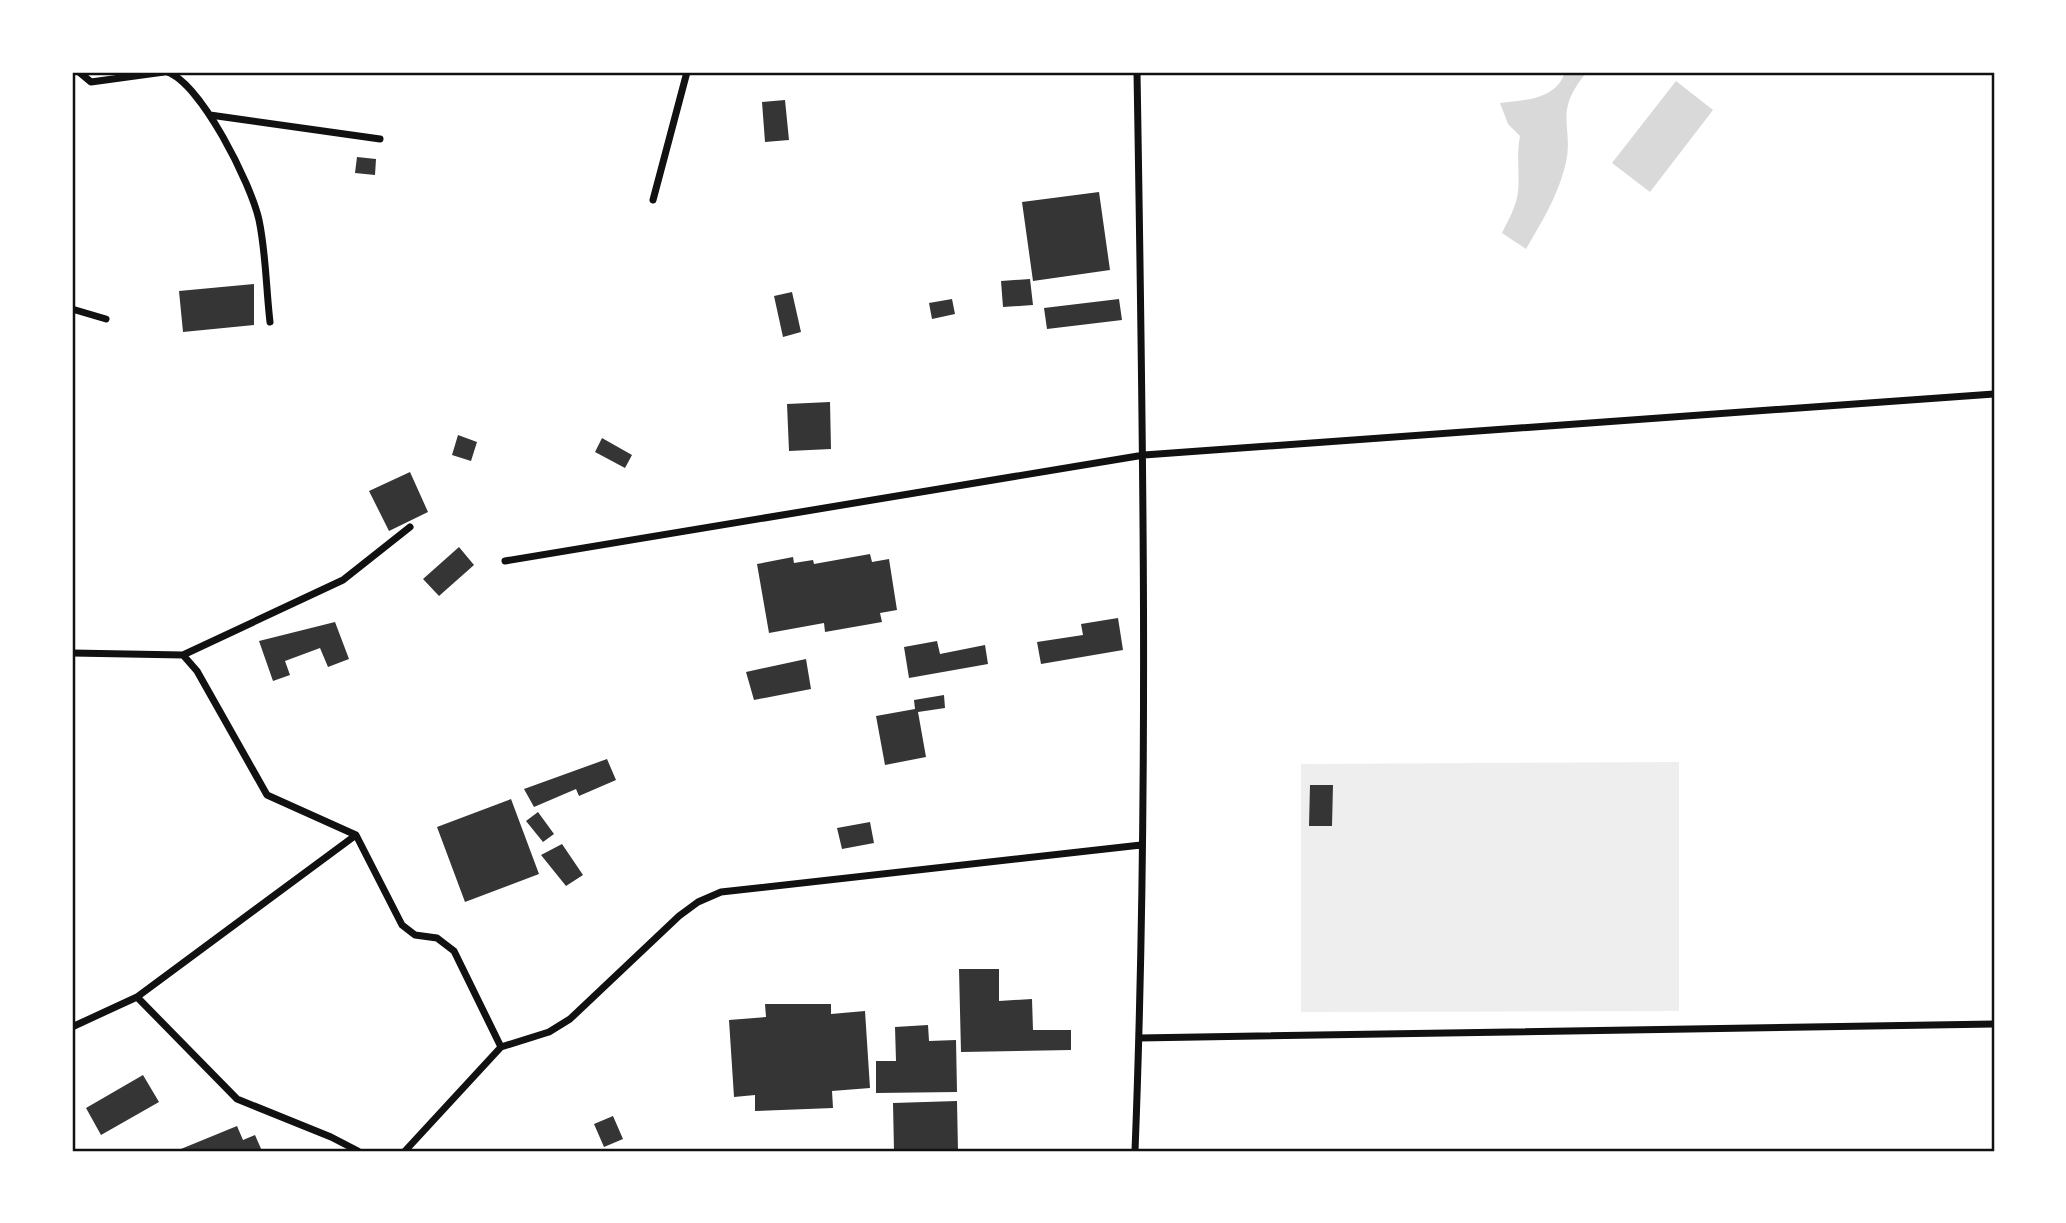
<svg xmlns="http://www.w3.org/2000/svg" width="2066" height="1223" font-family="Jost,sans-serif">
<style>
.green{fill:#eee}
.water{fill:#d9d9d9}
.building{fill:#353535}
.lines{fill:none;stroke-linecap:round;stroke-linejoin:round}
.minor{stroke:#111;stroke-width:7}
.neatline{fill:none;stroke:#111;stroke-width:2.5}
</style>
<rect width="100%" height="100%" fill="#fff"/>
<!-- green -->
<path class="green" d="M1679 762V1011L1301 1012V764Z"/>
<!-- water -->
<path class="water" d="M1565 72H1587C1550 116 1577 126 1564 170 1556 199 1541 223 1526 249L1502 233C1509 219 1516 207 1518 192 1520 173 1516 156 1520 136L1508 124 1500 103C1525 100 1556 100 1565 72Z
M1676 81 1713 110 1650 192 1612 163Z"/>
<!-- building -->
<path class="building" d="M785 100 789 140 765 142 762 102Z
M357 157 376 159 375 175 355 173Z
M1099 192 1110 270 1033 281 1022 202Z
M1030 279 1033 305 1003 307 1001 281Z
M254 284V325L183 332 179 291Z
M792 292 801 332 783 337 774 296Z
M952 299 955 314 932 319 929 303Z
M1119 299 1122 320 1047 329 1044 308Z
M830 402 831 449 789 451 787 404Z
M458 435 477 442 471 461 452 455Z
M602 438 632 455 625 468 595 452Z
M410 472 428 512 389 531 369 491Z
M459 547 474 565 439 596 423 579Z
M870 554 872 562 889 559 897 610 880 613 882 622 825 632 824 623 769 633 757 564 793 557 794 563 813 560 814 564Z
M1118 618 1123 650 1041 664 1037 642 1083 635 1081 624Z
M335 622 349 659 328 667 320 648 285 661 290 675 273 681 259 641Z
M937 641 940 654 985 645 988 664 909 678 904 647Z
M806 659 811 689 754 700 746 672Z
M944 695 945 708 918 712 926 757 885 765 876 716 915 709 914 700Z
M607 759 616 780 579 796 576 789 534 807 524 789Z
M1310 785H1333L1332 826H1309Z
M511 799 539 874 465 902 437 827Z
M538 812 554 834 543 842 526 821Z
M870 822 874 843 842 849 837 828Z
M562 844 583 875 566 886 541 855Z
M959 969H999V1001L1032 999 1033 1030H1071V1050L961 1052Z
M765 1004H831V1014L865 1011 870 1088 832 1091 833 1108 755 1111V1095L734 1097 729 1020 766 1017Z
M928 1025 929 1041 956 1040 957 1092 876 1093V1061H896L895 1027Z
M143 1075 159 1102 101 1135 86 1108Z
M957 1101 958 1151H894L893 1103Z
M613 1116 623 1139 604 1147 594 1124Z
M237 1126 243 1140 255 1135 262 1151H176Z"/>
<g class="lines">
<!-- minor -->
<path class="minor" d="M79 72 91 82 164 72
M167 72C201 83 251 184 259 220 266 253 266 288 270 322
M210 115 380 139
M653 200 687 72
M72 309 106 319
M505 561 1144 455 1994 394
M72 653 183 655 197 671 267 795 356 835 402 925 415 935 437 938 454 951 501 1047
M183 655 343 580 410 527
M137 997 237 1099 331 1137 358 1151
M72 1027 137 997 356 835
M1139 1038 1994 1024
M405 1151 501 1047 549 1032 570 1019 679 916 698 902 721 892 1141 845
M1135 1151C1149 792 1143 431 1137 72"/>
</g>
<!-- border -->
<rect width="2066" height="1223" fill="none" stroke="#ffffff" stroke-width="147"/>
<rect x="74" y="74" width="1919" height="1076" class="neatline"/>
</svg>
